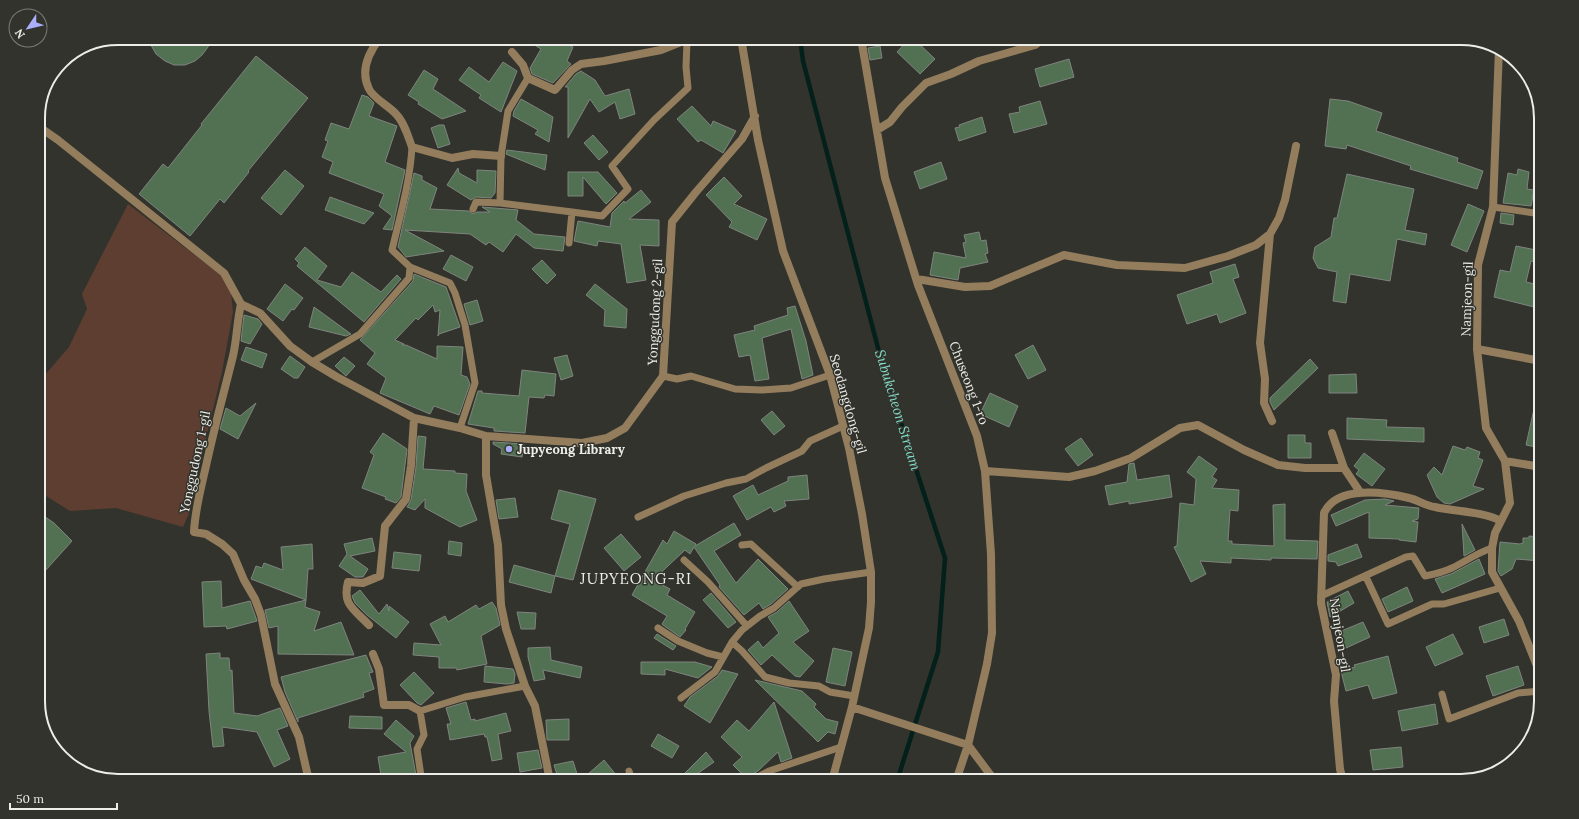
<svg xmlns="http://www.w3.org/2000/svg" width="1579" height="819" font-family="Lora,serif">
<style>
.green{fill:#5e3e31}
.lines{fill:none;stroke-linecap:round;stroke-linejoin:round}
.stream{stroke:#04201b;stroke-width:4.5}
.building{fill:#527152;stroke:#7e847e}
.lane{stroke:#937d5d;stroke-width:7}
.street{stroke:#937d5d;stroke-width:8}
.poi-dot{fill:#abaffb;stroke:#32332c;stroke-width:1.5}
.labels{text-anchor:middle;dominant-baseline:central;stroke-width:3;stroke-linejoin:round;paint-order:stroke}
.street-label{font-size:13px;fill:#edede9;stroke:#32332c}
.poi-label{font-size:13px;font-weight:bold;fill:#edede9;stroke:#32332c;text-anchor:start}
.water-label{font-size:14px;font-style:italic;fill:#82d9c7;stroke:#32332c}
.quarter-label{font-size:15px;letter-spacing:1px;fill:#edede9;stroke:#32332c}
.rim{fill:none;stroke:#edede9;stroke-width:2}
</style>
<rect width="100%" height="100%" fill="#32332c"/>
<!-- green -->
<path class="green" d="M128 204 230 282 233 312 222 372 197 475 190 511 183 527 116 508 70 511 38 491V383L69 347 87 309 82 294Z"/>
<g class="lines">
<!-- stream -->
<path class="stream" d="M800 38 803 61 884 371 945 558 938 652 897 781"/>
</g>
<!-- building -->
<path class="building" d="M147 38H211L208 47 202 55 195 61 185 65H174L165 61 156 54Z
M523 38H564L561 42 573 47 567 61 571 64 553 83 532 74 530 68 541 49Z
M910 38H913L935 59 920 74 897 52Z
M880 46 882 58 870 60 868 48Z
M256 56 308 98 248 171 249 172 224 203 220 199 190 236 139 194 163 164 168 168 202 125 201 124Z
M1069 59 1074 77 1040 87 1035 69Z
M503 62 517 71 501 112 479 98 481 95 459 80 469 67 489 82Z
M424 70 438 79 433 89 466 111 442 119 418 104 419 102 408 95Z
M581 71 595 80 605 96 629 89 635 114 620 119 615 102 599 112 590 99 568 138V87H565L576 74Z
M362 95 368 97 374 103 369 116 397 126 385 162 405 170 392 230 383 229 392 216 379 206 384 194 329 173 333 162 322 157 328 141 325 140 331 123 349 129Z
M521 99 553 117 549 142 535 134 538 130 513 116 514 111Z
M1330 99 1348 101 1382 113 1376 131 1458 158 1457 162 1483 171 1477 189 1410 169 1411 166 1347 145 1346 149 1325 146Z
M1040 101 1047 124 1014 133 1009 114 1020 112 1019 107Z
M692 106 711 126 713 121 736 131 723 153 701 140 698 142 677 119Z
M982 117 986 132 959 141 955 128 960 127 959 125Z
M439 125H444L450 144 438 148 431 128Z
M593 135 608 152 599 160 584 143Z
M507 150 547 155 545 170 506 154Z
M941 162 947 179 920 189 914 172Z
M458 168 459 173 477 183V170L496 171 495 193 491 198 476 197 471 200 447 185Z
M1518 169 1529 172 1527 189 1534 190 1531 206 1503 203 1508 173 1517 175Z
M285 170 304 186 281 215 261 198Z
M568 172H598L617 193 606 204 583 177V196H568Z
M414 173 422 176V180L437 188 430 209 469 211 473 214 477 212H490L482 207 518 210 516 220 534 234 565 237 563 251 534 248 516 234 503 252 489 242 486 245 470 234 405 230 444 251 406 257 398 247Z
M1347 174 1414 189 1405 230 1427 234 1425 245 1397 239 1390 281 1350 274 1346 303 1333 301 1337 272 1318 268 1313 258 1315 247 1331 237 1334 218H1337Z
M724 177 742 196 734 204 767 219 757 240 729 227 732 222 706 195Z
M641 190 651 202 629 219 659 220V246L640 245 646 280 627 283 621 244 598 241 597 246 574 241 578 221 610 227 612 213 624 201 625 203Z
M330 197 374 213 364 224 325 210Z
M1468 204 1484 211 1467 252 1451 245Z
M1501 213 1514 215 1513 225 1500 223Z
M979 232 981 241 986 240 988 253 985 254 988 262 960 268 958 280 930 275 934 252 966 258 963 243 966 242 964 235Z
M1516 246 1541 251V263L1531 261 1526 282 1539 285 1534 307 1494 297 1500 270 1510 272Z
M305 247 327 266 317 280 341 287 352 272 381 292 397 275 401 279 364 322 297 266 299 263 295 259Z
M451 255 473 267 466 281 443 269Z
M542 260 556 275 547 284 532 269Z
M1235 264 1239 277 1233 279 1246 313 1220 323 1217 314 1187 324 1177 295 1213 283 1210 272Z
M414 274 446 287 460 327 439 334 438 336 440 310 435 312 433 305 418 320 416 318 395 340 404 344 402 345H406L437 359V346L463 347 461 375 467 377 470 384 459 415 434 406 430 414 380 393 386 378 367 364 375 353 360 340 413 281Z
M285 284 303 298 294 310 292 309 283 321 267 309Z
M595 284 627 309 626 328 604 326 605 310 586 295Z
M477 300 483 321 470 325 464 304Z
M795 306 806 341 813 375 802 379 791 329 762 338 769 379 755 381 750 355 739 357 734 335 755 330 754 326 788 315 787 308Z
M314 307 351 334 346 336 309 327Z
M244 315 258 319 262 324 250 344 241 341Z
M1033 345 1046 370 1028 379 1015 355Z
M246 347 267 354 262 368 241 360Z
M567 355 573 376 561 380 554 358Z
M290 356 305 367 298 378H294L281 369Z
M344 357 355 366 346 376 335 366Z
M1310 359 1318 368 1274 410 1270 402V398Z
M522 370 556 374 554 396 545 395 544 398 529 397 525 433 494 431V428L468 424 478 391H482V393L519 396Z
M1356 374 1357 393H1329V375Z
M990 393 1018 406 1009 427 980 414Z
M1536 400 1541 401V448L1526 445Z
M256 403 238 439 220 429 226 408 240 416Z
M772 411 785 426 774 435 761 420Z
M1347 418 1387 420 1386 427 1424 428V442L1347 439Z
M383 433 407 449 401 497 396 503 385 499 386 497 362 488 374 455 370 452Z
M1288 435H1305V443H1311V458H1288Z
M418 436 426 437 423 469 455 471V473L467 474 466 491 477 520 460 527 425 508V499L415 510 407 507 411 500 416 467Z
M1081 438 1093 455 1078 466 1065 449Z
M493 442 524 444 522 457 501 454 502 449 493 444Z
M1453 446 1465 450 1467 447 1480 452 1478 458 1483 460 1473 486 1484 489 1450 504 1444 503 1437 497 1427 475 1434 467 1442 475Z
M1364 453 1385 469 1372 486 1356 474 1359 470 1354 466Z
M1199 456 1217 469 1212 477 1217 480 1212 488 1239 490 1238 511 1230 510 1228 541H1232V544L1274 546 1273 505 1285 504V540L1318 541 1317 559 1271 558V560L1231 558V563L1200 561 1206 574 1191 582 1174 547 1177 546 1180 503 1194 505 1196 479 1187 472Z
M1134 463 1137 480 1169 475 1172 497 1129 504V501L1109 505 1105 486 1127 482 1129 464Z
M807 475 809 499 784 501 786 506 774 512 771 507 747 520 733 496 753 485 758 495 788 481V477Z
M559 490 596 499 573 580 555 576 551 593 509 582 514 565 555 576 570 524 551 519Z
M515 498 518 517 499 519 496 500Z
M1385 499 1394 501 1385 505 1419 508 1418 519 1412 521 1418 522 1416 542 1399 540V539L1369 538V512L1336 526 1331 515 1365 500Z
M38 512 54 523 72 541 45 571 38 566V546L46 537 38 532Z
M734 523 741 535 714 551 736 583 758 559 788 589 771 604 763 609 759 603 744 615 719 587 720 585 694 547 690 554 685 550 653 580 670 589 667 595 695 612 685 629 686 630 680 637 663 625 662 624 667 616 632 595 663 540 667 544 674 531 696 544 695 546Z
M1462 524 1475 550 1464 556Z
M621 534 641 557 624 571 604 548Z
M1529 536 1541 537V561L1516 559 1512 569 1501 576 1498 571 1500 542 1520 544 1523 543V538H1529Z
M372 538 375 551 350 556 368 569 363 577H355L339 566 347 554 344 544Z
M449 541 462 543 461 556 448 554Z
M312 544 313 569H308L306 600 251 579 256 566 262 568 264 563 283 570 281 547Z
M1357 544 1362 557 1338 566 1336 562 1328 561V555Z
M394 552 421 555 419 571 392 568Z
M1479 559 1485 574 1442 593 1435 579 1451 574Z
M221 581 222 608 250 601 257 621 227 629 226 626 204 627 202 582Z
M1407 587 1413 601 1388 612 1382 599Z
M360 590 379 614 387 604 389 611V606L409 622 396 638 367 615 355 603 352 596Z
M1348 591 1354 603 1330 617 1327 602Z
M711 593 736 622 728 628 703 600Z
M306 600 305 607 320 612 314 631 341 622 354 655 278 654V626L269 628 265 610Z
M789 601 809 631 793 642 814 661 800 677 795 676 772 655 761 665 748 650 758 641 763 648 779 633 768 617 777 612Z
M492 602 496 608 500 625 481 636 487 664 457 670 456 668H439V657L413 655 414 643 441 645 430 624 445 616 448 622 476 605 479 609Z
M517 612 536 613 535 629H521Z
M1504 619 1509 635 1484 643 1479 627Z
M1363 622 1370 637 1346 648 1339 632Z
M657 634 676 646 673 650 654 638Z
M1453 634 1463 654 1435 666 1426 647Z
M550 647 551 660 582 667 580 678 543 670 545 679 534 681 528 657V648Z
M833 648 852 652 845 686 826 682Z
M220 653V658H229L230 671 232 670 234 713 257 716 280 708 288 726 277 730 290 759 274 767 257 732 222 727 224 746 213 747 209 711 206 654Z
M366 655 373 672 369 673 374 689 363 693 364 697 298 718V722L285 692 281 677Z
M1388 656 1397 693 1373 699 1368 685 1346 691 1341 671 1355 667 1354 665Z
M641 662H695L712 667 698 678 665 669V675L641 674Z
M485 666 513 669 515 674 514 683 507 684 484 682Z
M1518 666 1524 685 1493 696 1486 676Z
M722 670 738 674 710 723 684 706 690 697 718 676Z
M414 672 434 693 421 705 417 703 400 685Z
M755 680 802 691 816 704 814 707 826 719 838 722 835 734 828 732 818 742Z
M466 702 471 720 475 719V721L506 713 511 731 498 734 502 759 492 761 487 737H485L484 734 450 740 447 724H451L446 708Z
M774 702 792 758 781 762 778 752 758 771 746 778 733 765 742 757 721 737 737 720 749 731Z
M1435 704 1438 724 1402 731 1398 711Z
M350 716 382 717V729L349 728Z
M569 719V740H547L546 720Z
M396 720 414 736 410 743 416 775 414 781H382L378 757 406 752 384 734Z
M658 734 679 746 672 758 651 746Z
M1401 747 1403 767 1373 770 1370 750Z
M538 750 542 768 520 772 517 753Z
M706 752 714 762 687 781H681L679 779Z
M604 760 621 781H594L588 774Z
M573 761 577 774 558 778 554 765Z"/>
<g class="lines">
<!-- lane -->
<path class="lane" d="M412 147C410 182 400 216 392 250L410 267 450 283 455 293 465 325 475 383 460 428
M500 203 501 156 508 111 528 78
M1493 207 1541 214
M473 209 476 202 500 203 572 212 569 243
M572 212 602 216 628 189 612 166 654 120 688 88 686 67 687 41
M312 362 360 334 409 278 410 267
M663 376 677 379 691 376 735 389 762 390 791 388 830 375
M638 517 684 496 726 483 746 479 766 468 802 451 810 441 843 426
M742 545 751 544 798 587
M684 560 708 582 747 626
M1366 577 1388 624 1432 604H1444L1500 588
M1321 596 1406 557 1413 556 1425 576C1435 574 1444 572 1452 568 1466 561 1477 553 1492 548
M658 628 678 641 707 653 723 657
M732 642 742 651 765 677 789 683 819 686 830 692 854 696
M1442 694 1449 719 1518 693 1541 691
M681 698 715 672 732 642 742 630 760 616 774 608 801 584 824 579 871 572
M629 771 632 781
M419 781 421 776 417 749 424 735 420 711 465 697 525 686
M750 781 769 771 841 747"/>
<!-- street -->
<path class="street" d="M380 38C369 52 360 71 369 89 373 98 389 106 396 114 404 122 408 136 412 147L452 158 473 154 501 156
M741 38 758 140 783 251 830 375 849 448 862 514 871 572V602L869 628 852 707 832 781
M861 38 885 178 918 285 977 436 985 471 991 554 992 633 987 664 968 745 956 781
M1499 48 1493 207 1478 265 1477 349 1486 428 1505 461 1510 503 1495 533 1492 548V572L1519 621 1541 676
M512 52 523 65 528 78 555 90 572 70 581 64 604 61 661 50 691 38
M38 126 58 140 224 273 241 304 260 313 290 346 312 362 337 377 414 418 460 428 486 436 582 443 607 438 625 428 663 376 672 222 696 192 742 139 755 116
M877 130 890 122 902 107 926 83 951 74 979 61 1035 45 1044 38
M1270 234 1260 343 1265 379 1264 403 1272 421
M917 279 965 287 990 286 1064 255 1117 265 1185 268 1228 256 1256 245 1270 234 1279 218 1285 200 1296 146
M241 304C237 321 237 339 233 356 224 392 214 429 206 466 201 488 195 509 194 532L206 534 222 544 233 554 244 580 255 599 261 615 275 684 299 737 309 781
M1477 349 1541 361
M1332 433 1344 468 1360 492
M486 436V475L498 545 501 605 506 629 525 686 535 706 550 781
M1505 461 1541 467
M985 471 1069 477 1095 471 1131 458 1180 428 1198 425 1244 450 1278 465 1305 468H1344
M369 625C354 609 342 605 348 582L363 583 380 576 385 526 406 499 411 466 414 418
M373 654 379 669 384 705H409L420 711
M852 707 968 745 995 781
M1343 781 1340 769 1334 701 1336 675 1321 603 1324 513C1337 485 1384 492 1409 498 1418 500 1426 506 1435 507 1457 512 1481 511 1501 521"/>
</g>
<!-- markers -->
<circle class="poi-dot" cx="509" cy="449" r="4"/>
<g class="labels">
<!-- street labels -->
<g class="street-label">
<text transform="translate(1467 299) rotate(-88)">Namjeon-gil</text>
<text transform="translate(655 312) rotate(-87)">Yonggudong 2-gil</text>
<text transform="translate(969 383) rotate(69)">Chuseong 1-ro</text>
<text transform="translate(848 404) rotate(74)">Seodangdong-gil</text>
<text transform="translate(195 462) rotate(-78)">Yonggudong 1-gil</text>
<text transform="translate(1340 635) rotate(81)">Namjeon-gil</text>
</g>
<!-- poi labels -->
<g class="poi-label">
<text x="517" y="449">Jupyeong Library</text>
</g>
<!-- water labels -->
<g class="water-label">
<text transform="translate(898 410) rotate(73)">Subukcheon Stream</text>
</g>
<!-- quarter labels -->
<g class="quarter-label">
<text x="636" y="578">JUPYEONG-RI</text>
</g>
</g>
<!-- crop -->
<path d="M0 0H1579V819H0ZM118 45H1461A73 73 0 0 1 1534 118V701A73 73 0 0 1 1461 774H118A73 73 0 0 1 45 701V118A73 73 0 0 1 118 45Z" fill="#32332c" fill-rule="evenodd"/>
<path class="rim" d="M118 45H1461A73 73 0 0 1 1534 118V701A73 73 0 0 1 1461 774H118A73 73 0 0 1 45 701V118A73 73 0 0 1 118 45Z"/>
<!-- north arrow -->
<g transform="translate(28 28) rotate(235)"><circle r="19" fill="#32332c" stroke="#7d7d78"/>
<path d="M0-3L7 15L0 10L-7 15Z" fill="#abaffb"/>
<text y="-6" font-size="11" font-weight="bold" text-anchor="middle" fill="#edede9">N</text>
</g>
<!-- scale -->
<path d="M10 803v6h107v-6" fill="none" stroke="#edede9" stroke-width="2"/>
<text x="16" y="803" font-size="12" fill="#edede9" stroke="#32332c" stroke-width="3" paint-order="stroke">50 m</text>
</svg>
